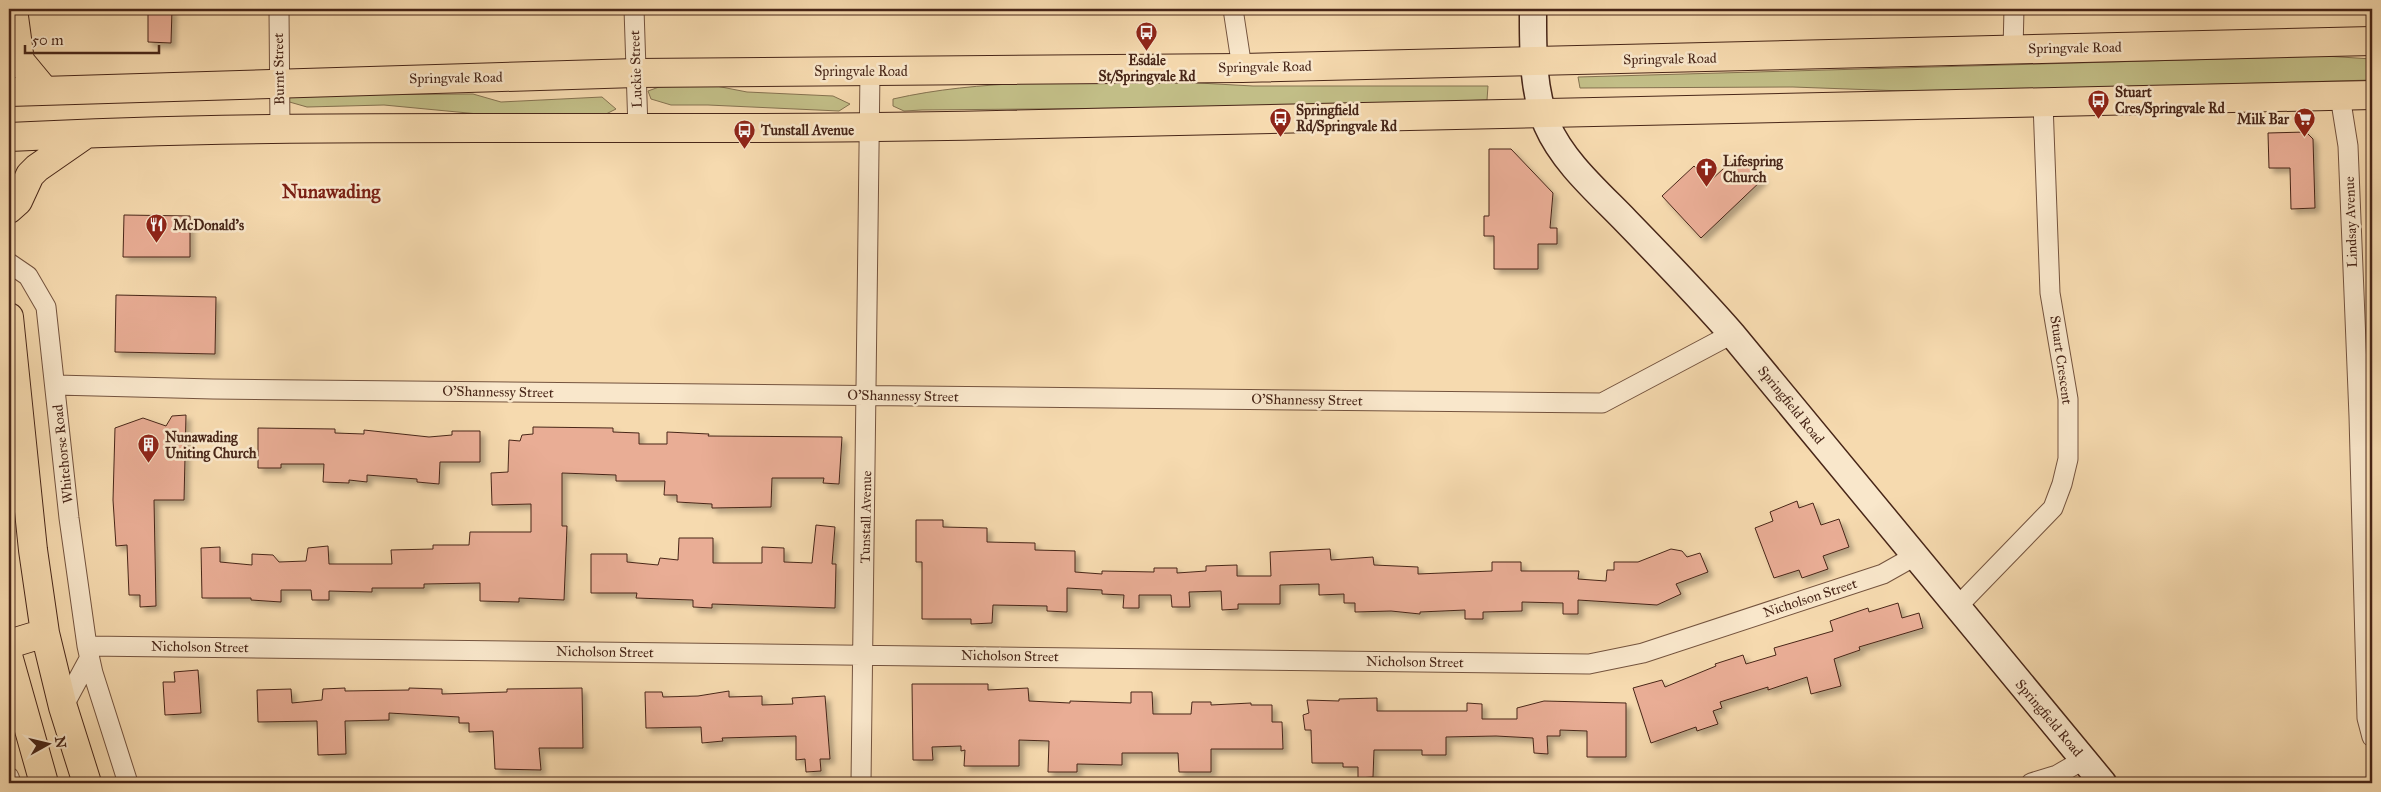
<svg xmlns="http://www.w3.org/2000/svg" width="2381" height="792" font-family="'IM FELL Great Primer',serif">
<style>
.green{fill:#c2be87;stroke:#857250}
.building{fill:#e9ad95;stroke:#482618;filter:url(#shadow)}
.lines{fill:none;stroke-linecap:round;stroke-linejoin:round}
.street-casing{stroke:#74533e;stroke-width:21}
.secondary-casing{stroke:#482618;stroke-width:29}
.primary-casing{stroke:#482618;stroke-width:30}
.highway-casing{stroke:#482618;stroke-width:30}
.street{stroke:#f9e7cb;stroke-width:19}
.secondary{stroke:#f9e7cb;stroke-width:26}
.primary{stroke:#f6daaf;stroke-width:28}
.highway{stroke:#f6daaf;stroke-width:28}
.labels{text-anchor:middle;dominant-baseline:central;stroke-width:5;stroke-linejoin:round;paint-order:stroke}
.street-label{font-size:14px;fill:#482618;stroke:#f9e7cb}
.poi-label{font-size:14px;font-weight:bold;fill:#482618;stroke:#f9e7cb;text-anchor:start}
.district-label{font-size:19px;font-weight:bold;fill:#7a1f14;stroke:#f9e7cb}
</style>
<defs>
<filter id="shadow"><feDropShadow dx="4.5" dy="4.5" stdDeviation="2.5" flood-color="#0004"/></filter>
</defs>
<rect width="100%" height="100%" fill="#f6daaf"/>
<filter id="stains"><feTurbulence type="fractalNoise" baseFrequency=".004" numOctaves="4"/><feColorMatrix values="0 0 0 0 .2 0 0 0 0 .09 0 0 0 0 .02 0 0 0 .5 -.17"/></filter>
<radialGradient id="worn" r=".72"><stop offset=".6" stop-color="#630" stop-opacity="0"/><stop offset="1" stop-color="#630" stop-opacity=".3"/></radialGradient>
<!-- green -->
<path class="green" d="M2325 56 2372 59V80L1931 92 1793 87 1580 88 1578 77Z
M1162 81 1253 86H1488L1487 100 1252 107 922 110 904 111 893 106V99C981 79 1072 83 1162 81Z
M711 85 747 92 833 96 850 104 839 111 708 105H671L651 99 648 91 659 87Z
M473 94 501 102 602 97 616 109 602 116 489 115 384 105 307 107 286 101 285 95Z"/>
<!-- building -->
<path class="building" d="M148 9H172L171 43 148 42Z
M2306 132 2313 139 2315 208 2291 209 2290 168H2269L2268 133Z
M1489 149H1511L1553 193 1550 228H1557V244H1538V269H1494V236H1484V216H1489Z
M1739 154 1763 179 1701 238 1662 196 1694 166 1709 182Z
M124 215 190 216V257H123Z
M116 295 216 297 215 354 115 352Z
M186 415 184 500H154L156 606 140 607V595H129L127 545 116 546 113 500 115 428 143 418 166 426 172 416Z
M533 427 613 428V432L639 433V444H667V432L709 434 708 436 842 437 839 484 823 483 824 478H772L771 507 712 508V504L677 502V495H664L665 481H616V475L562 473V526H567L564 600 519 598V602L480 601V583L424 584V588H372V592L329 591V600H312L311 590H281V602L251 600V598H202L201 548 220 547V562L252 565V554L273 555 279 562 306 561 308 548 328 546 329 564H392L391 550 433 549V545H469L470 532H531V504L492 505 491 473 508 472 509 440 520 441 522 435 533 434Z
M258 428 335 429V433L364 434V430L429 437 452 435V431H480V462H440L439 484 417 482V479L367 475V482L349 480V483L323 482 324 464H281V468H258Z
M1797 501 1799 508 1813 503 1821 525 1839 519 1849 547 1823 556 1828 569 1802 578 1799 570 1774 578 1755 528 1773 521 1770 512Z
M916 520H943V527L987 528V542L1035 543V550L1075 551V572L1102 574V571L1154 572V568H1177V573L1206 571V566L1237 565V576H1271L1270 552 1330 549 1331 560 1373 557 1374 565 1418 567V574L1492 571V562H1521V571H1579L1578 579 1606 581 1607 570H1614V562H1638L1671 549 1682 551 1687 557 1700 553 1708 572 1676 584 1681 594 1657 605 1578 600V614H1563V603L1522 602V611L1483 612V619H1465V610L1420 612V614L1391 611 1355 612V603H1344V594L1319 595V584L1280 585V604H1238V609L1222 610 1221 591 1189 592 1190 607H1172L1171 595H1139V608H1123L1124 595 1102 594V590L1067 588V612L1047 611V606L993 605 992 623 971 624V619H922V562H916Z
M816 525 835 527 832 564H836L835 608 712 604V608L693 607V600L636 598 637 593H591V554H627V562L658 565 660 558 678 560 679 538H713V563H762V547L784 548V562L812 563Z
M1898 603 1902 618 1919 613 1923 628 1859 647 1860 650 1834 659 1841 686 1811 694 1807 677 1768 690V687L1720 702 1722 708 1713 711 1718 724 1697 731 1696 727 1651 743 1633 688 1662 680 1665 687 1716 666 1715 664 1743 655 1746 664 1776 655 1774 648 1833 631 1830 621 1868 608 1869 612Z
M198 670 201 713 165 715 163 682H175L174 672Z
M912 684H988V690L1028 688 1029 701 1070 703V701L1131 703V692H1152L1153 714H1191L1192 702H1211V705L1251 703V705H1272V722H1282L1283 749H1211V772H1179L1178 753H1122V765L1077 764V772H1048L1049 741 1019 740V766H964L965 750 961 751V746L932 747 933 760H913Z
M345 688V691L409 690V688L442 689V694L507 692V689L582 688 583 748H539L541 770 495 769 493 731 469 732V723H459V717L389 713V720L345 721 346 754 318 755 317 721 258 722 257 690 291 689 292 703 322 700 323 689Z
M729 691V697L762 696V705L793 704 792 698 825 696 830 759H820L821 771 806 772 805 759 796 760V736L722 738 723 741 702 743 701 727 646 728 645 692H662L663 697 698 696Z
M1377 698V711H1467V703L1482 704V719H1517V708L1544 701 1626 703V757H1587V731L1560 730V736H1547L1548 754 1534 753 1533 738 1496 736 1446 737V755H1422V750H1374L1373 777 1358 778V767H1343V763H1312L1311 730H1305L1303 715 1309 713 1307 700 1339 701V699Z"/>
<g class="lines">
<defs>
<path id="street" d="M279 9 280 130
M634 9 638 129
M1233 9 1242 68
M2013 50 2014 9
M2340 96 2348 146 2359 416 2367 718 2372 737
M9 263 28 276 46 307 69 518 87 646 93 673 128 783
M56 385 213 389 1602 403 1732 334
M1957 607 2053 508 2062 484 2068 459V399L2050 293 2043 103
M87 646 1589 664 1643 653 1883 574 1915 556
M63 707 89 659
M9 777 11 783
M861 783 870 71
M2031 783 2057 775 2083 760"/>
<path id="secondary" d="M1533 9C1533 47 1532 89 1547 125 1563 162 1598 192 1626 221 1662 258 1698 295 1732 334L2103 783"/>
<path id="primary" d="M13 9 20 61 44 90"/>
<path id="highway" d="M9 92 636 73 1242 68 2372 41
M9 137C297 122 587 131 876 127 1375 120 1874 109 2372 95
M9 209 18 201 30 175 37 168 86 134
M9 317 33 550 45 633 63 707 87 783
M9 644 45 633
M9 659 44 783"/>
</defs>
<!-- street casing -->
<use href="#street" class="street-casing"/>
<!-- secondary casing -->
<use href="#secondary" class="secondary-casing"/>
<!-- primary casing -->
<use href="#primary" class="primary-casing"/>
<!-- highway casing -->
<use href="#highway" class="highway-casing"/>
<!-- street -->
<use href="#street" class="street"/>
<!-- secondary -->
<use href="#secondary" class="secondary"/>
<!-- primary -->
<use href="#primary" class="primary"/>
<!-- highway -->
<use href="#highway" class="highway"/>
</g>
<!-- icons -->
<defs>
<symbol id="bus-pin" viewBox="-11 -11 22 30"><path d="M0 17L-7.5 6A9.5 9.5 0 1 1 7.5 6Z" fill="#8f2418" stroke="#f9e7cb"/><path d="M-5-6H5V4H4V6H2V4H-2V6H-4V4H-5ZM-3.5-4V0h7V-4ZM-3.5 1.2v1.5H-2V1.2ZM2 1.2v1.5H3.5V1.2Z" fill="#fff"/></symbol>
<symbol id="supermarket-pin" viewBox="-11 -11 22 30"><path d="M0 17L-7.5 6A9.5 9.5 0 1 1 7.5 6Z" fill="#8f2418" stroke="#f9e7cb"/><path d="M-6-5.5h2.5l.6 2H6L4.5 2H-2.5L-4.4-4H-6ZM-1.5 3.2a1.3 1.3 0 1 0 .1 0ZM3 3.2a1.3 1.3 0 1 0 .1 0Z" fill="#fff"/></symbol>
<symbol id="church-pin" viewBox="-11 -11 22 30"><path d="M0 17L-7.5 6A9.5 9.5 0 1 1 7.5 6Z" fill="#8f2418" stroke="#f9e7cb"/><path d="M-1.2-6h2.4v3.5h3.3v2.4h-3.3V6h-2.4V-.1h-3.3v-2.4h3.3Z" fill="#fff"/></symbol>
<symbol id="restaurant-pin" viewBox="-11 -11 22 30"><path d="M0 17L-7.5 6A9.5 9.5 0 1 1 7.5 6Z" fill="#8f2418" stroke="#f9e7cb"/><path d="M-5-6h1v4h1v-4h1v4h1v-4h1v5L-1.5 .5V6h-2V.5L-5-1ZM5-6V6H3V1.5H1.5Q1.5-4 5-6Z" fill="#fff"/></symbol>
<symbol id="building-pin" viewBox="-11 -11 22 30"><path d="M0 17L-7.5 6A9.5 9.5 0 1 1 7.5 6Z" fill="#8f2418" stroke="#f9e7cb"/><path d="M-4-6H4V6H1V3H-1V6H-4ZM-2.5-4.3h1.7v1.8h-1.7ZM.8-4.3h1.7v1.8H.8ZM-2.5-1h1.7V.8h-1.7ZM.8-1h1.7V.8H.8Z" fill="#fff"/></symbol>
</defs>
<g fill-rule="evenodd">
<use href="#bus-pin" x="1134" y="20" width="25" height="34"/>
<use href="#bus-pin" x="2086" y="88" width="25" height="34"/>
<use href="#bus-pin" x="1268" y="106" width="25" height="34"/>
<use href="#supermarket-pin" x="2292" y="106" width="25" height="34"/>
<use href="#bus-pin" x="732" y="118" width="25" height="34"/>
<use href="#church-pin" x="1694" y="156" width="25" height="34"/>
<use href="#restaurant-pin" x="144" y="212" width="25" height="34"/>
<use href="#building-pin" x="136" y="432" width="25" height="34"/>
</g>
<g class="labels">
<!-- street labels -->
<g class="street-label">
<text transform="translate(2075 48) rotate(-1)">Springvale Road</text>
<text transform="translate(1670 59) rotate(-1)">Springvale Road</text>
<text transform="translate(1265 67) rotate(-1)">Springvale Road</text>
<text transform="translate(279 69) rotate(-91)">Burnt Street</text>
<text transform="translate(636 69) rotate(-92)">Luckie Street</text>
<text x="861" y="71">Springvale Road</text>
<text transform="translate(456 78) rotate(-1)">Springvale Road</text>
<text transform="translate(2351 222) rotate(-92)">Lindsay Avenue</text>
<text transform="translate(2061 360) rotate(82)">Stuart Crescent</text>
<text transform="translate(498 392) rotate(1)">O'Shannessy Street</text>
<text transform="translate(903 396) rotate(1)">O'Shannessy Street</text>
<text transform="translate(1307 400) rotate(1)">O'Shannessy Street</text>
<text transform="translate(1791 405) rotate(51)">Springfield Road</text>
<text transform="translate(63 454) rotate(-96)">Whitehorse Road</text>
<text transform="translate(866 517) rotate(-89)">Tunstall Avenue</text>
<text transform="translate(1810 598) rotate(-18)">Nicholson Street</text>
<text transform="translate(200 647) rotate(1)">Nicholson Street</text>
<text transform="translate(605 652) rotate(1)">Nicholson Street</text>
<text transform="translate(1010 656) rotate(1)">Nicholson Street</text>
<text transform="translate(1415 662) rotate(1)">Nicholson Street</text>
<text transform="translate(2049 718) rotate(50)">Springfield Road</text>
</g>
<!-- poi labels -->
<g class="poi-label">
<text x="1147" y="60" text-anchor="middle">Esdale<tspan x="1147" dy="16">St/Springvale Rd</tspan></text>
<text x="2115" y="92">Stuart<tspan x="2115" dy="16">Cres/Springvale Rd</tspan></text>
<text x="1296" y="110">Springfield<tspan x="1296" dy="16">Rd/Springvale Rd</tspan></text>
<text x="2289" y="119" text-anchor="end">Milk Bar</text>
<text x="761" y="130">Tunstall Avenue</text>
<text x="1723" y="161">Lifespring<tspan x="1723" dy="16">Church</tspan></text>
<text x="173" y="225">McDonald's</text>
<text x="165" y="437">Nunawading<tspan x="165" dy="16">Uniting Church</tspan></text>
</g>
<!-- district labels -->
<g class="district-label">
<text x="331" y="191">Nunawading</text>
</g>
</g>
<!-- margin -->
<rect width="2381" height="792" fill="none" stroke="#f6daaf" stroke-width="30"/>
<rect x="10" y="10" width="2361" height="772" fill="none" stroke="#482618" stroke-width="2.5"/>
<rect x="15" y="15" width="2351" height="762" fill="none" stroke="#482618"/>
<!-- north arrow -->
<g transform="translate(48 744) rotate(82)" stroke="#f9e7cb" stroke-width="4" paint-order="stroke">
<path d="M0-4L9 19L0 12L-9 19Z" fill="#482618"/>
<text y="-8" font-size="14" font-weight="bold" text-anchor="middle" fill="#482618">N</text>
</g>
<!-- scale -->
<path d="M25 45v8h134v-8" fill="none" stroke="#482618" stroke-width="2.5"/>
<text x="32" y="45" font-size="15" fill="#482618" stroke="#f9e7cb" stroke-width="4" paint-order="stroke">50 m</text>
<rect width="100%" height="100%" filter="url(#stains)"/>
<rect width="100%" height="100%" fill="url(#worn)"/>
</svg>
